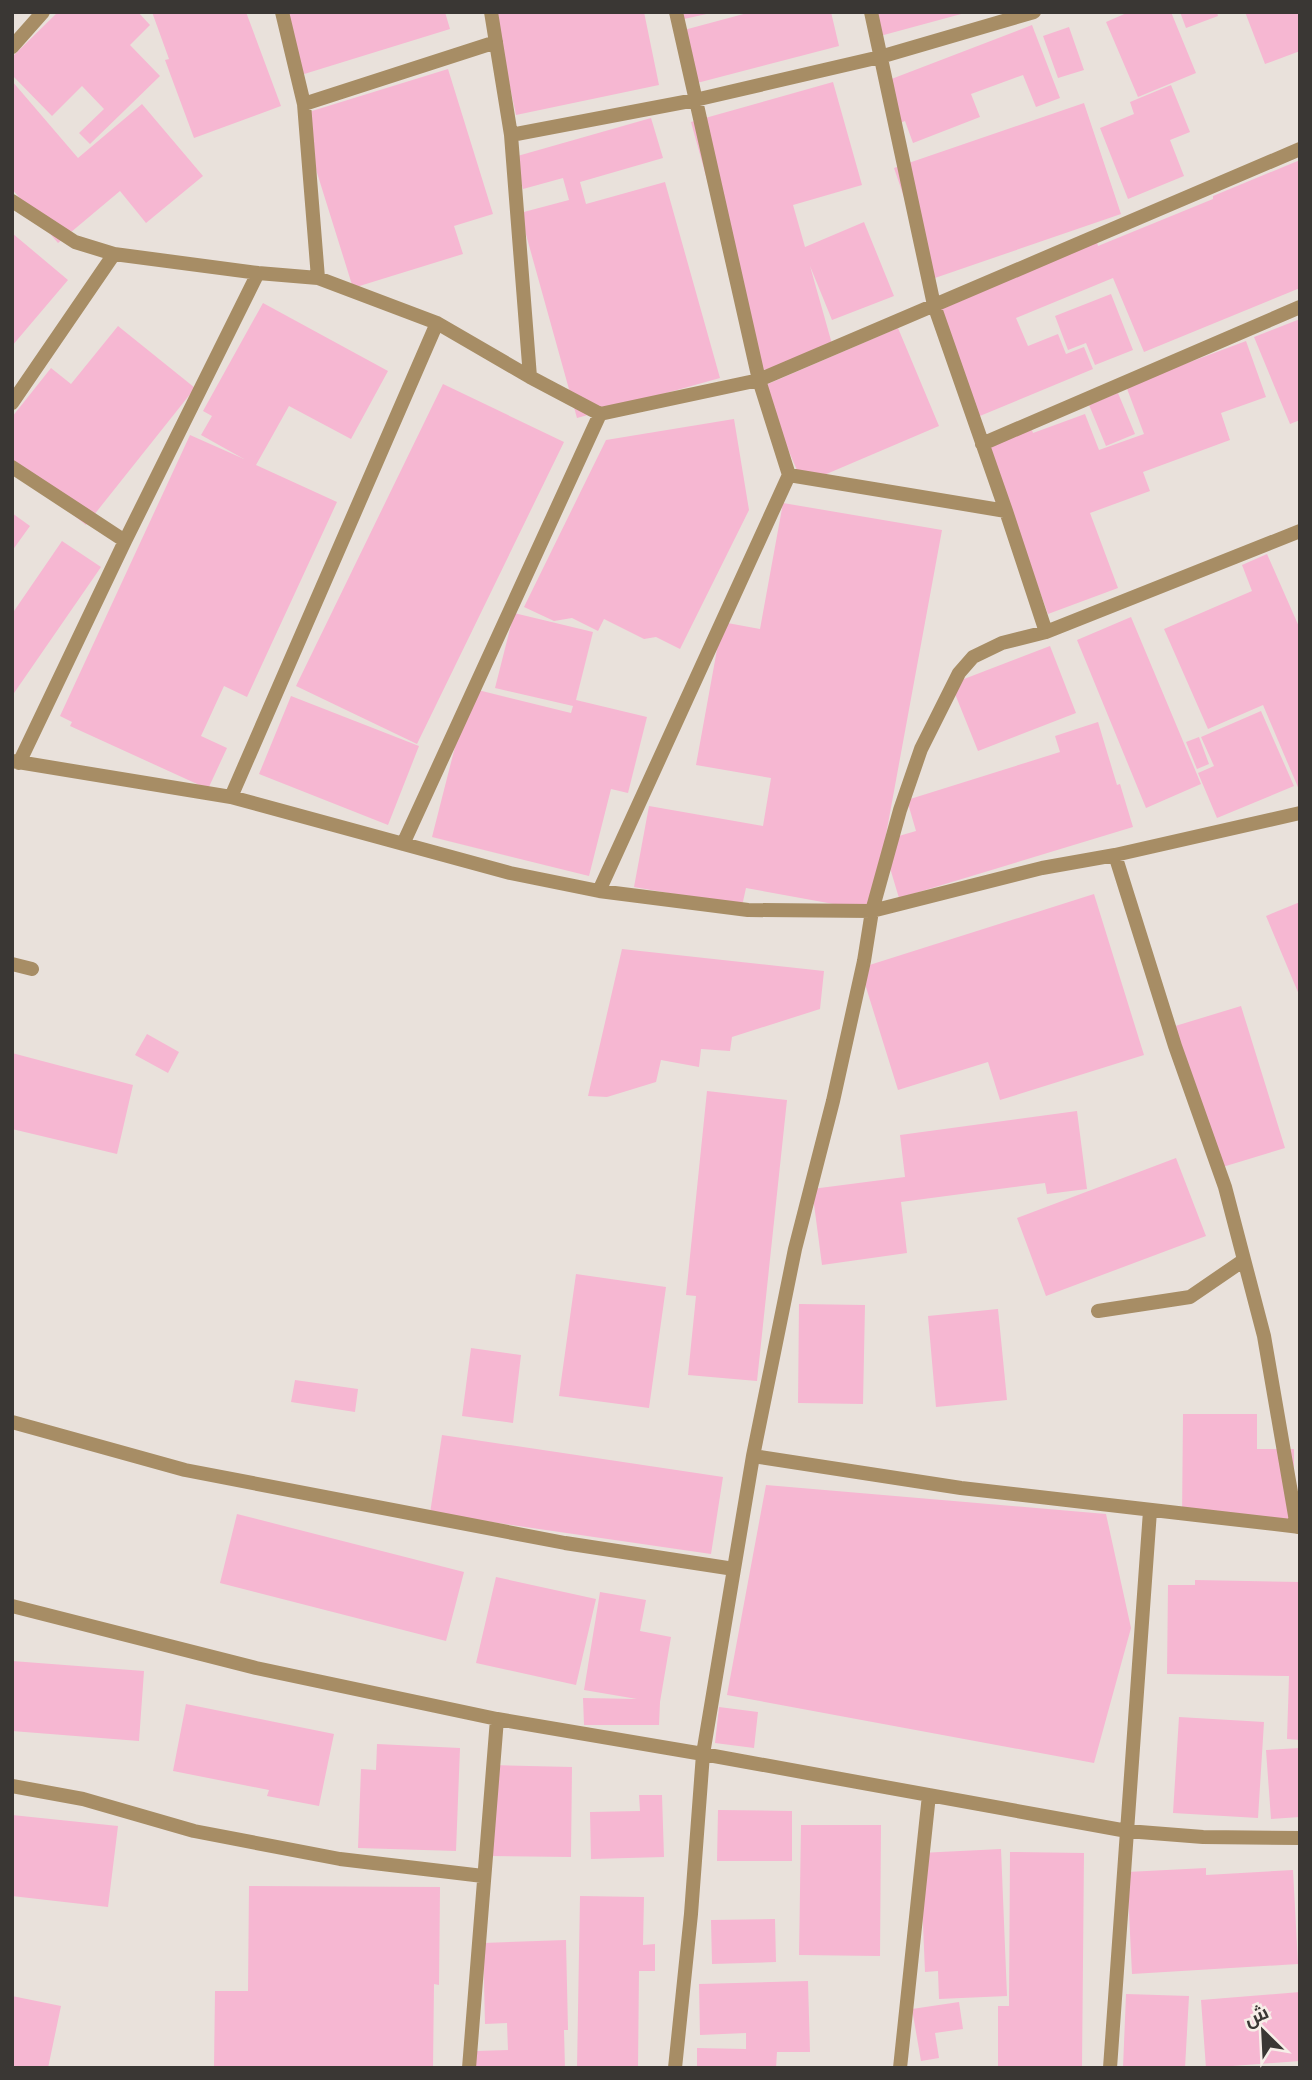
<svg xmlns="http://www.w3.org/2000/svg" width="1312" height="2080" font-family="'Fira Sans',Cairo,sans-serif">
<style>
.building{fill:#f6b7d2}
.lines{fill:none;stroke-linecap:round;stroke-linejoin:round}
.street{stroke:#a78d65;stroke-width:14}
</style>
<rect width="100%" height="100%" fill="#e9e1db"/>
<!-- building -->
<path class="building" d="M58 12H138L150 25 130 45 160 76 90 144 79 133 104 109 82 86 52 116 12 75V57Z
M152 12H246L281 106 194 138 165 60 169 59Z
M282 12H445L450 29 301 75Z
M494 12H644L659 85 516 115Z
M682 12H711V13L684 19Z
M751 12H831L839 46 697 83 684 30Z
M873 12H964L965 13 880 36Z
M1129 12H1171L1196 73 1138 97 1106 22Z
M1180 12H1217L1218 16 1186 28Z
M1245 12H1300V51L1265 64Z
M1032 25 1060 98 1036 107 1023 75 971 94 980 117 913 143 905 121 897 124 881 83Z
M1069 27 1084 70 1058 78 1043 36Z
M448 69 493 214 454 226 463 254 353 288 299 115Z
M12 81 78 158 142 104 203 176 146 223 120 191 58 243 12 189Z
M833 82 862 185 793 205 805 247 864 222 894 296 832 320 810 266 834 351 760 371 691 122Z
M1171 85 1190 132 1170 140 1184 176 1128 199 1100 128 1134 114 1130 102Z
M1084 103 1121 214 932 279 894 168Z
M651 118 663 158 580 182 586 204 665 182 720 378 577 418 520 213 569 200 563 178 523 189 514 157Z
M1300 160V288L1144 352 1113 278 1016 318 1028 346 1058 334 1066 354 1084 347 1093 369 975 418 931 311 1097 242 1098 246 1213 199V196Z
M12 233 68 280 12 346Z
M1111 294 1133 350 1095 365 1086 343 1068 350 1055 316Z
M263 303 388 371 351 439 289 406 256 465 337 502 247 697 224 686 201 736 227 748 208 789 70 726 72 722 60 716 190 435 244 459 201 435 212 416 203 411Z
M1300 319V420L1290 424 1254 337Z
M118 326 195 388 86 525 12 467V417L51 368 71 384Z
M898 328 939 426 803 484 761 387Z
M1246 341 1266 397 1221 413 1230 440 1143 472 1150 491 1090 513 1118 588 1048 614 987 446 1032 430 1033 433 1085 414 1099 450 1144 434 1126 386Z
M443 384 564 442 417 744 296 686Z
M1118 393 1135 434 1106 446 1089 405Z
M734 419 749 510 680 649 656 637 644 639 604 619 598 631 572 618 554 621 524 607 606 440Z
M783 503 942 530 885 840 916 831 907 800 1060 752 1055 736 1098 722 1117 785 1120 784 1133 827 899 898 884 848 872 911 746 888 742 906 634 887 649 806 763 826 771 778 696 765 722 622 760 629Z
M12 513 30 526 12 551Z
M62 541 101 567 12 696V614Z
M1267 554 1300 629V792L1263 705 1208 729 1164 629 1252 591 1242 565Z
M514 613 593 632 576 700 647 717 628 793 611 789 589 876 432 837 470 688 571 713 573 706 495 688Z
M1131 617 1201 784 1146 808 1077 640Z
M1050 646 1076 713 978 751 951 684Z
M291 696 419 746 388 825 259 774Z
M1261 711 1294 786 1217 818 1198 773 1214 766 1201 737Z
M1199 737 1209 764 1197 769 1186 742Z
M1094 894 1144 1055 1000 1100 988 1062 898 1090 860 968Z
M1300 902V997L1266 916Z
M622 949 824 971 820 1009 732 1037 730 1051 701 1049 699 1067 661 1060 656 1082 607 1097 588 1096Z
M1241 1006 1285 1148 1216 1169 1172 1027Z
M147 1034 179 1052 168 1073 135 1055Z
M12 1053 133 1085 117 1154 12 1129Z
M707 1091 787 1100 757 1381 688 1375 696 1296 686 1295Z
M1077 1111 1087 1189 1047 1194 1045 1183 901 1202 907 1253 822 1265 812 1189 905 1177 900 1135Z
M1176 1158 1206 1236 1046 1296 1017 1218Z
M576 1274 666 1287 649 1408 559 1396Z
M799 1304 865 1305 863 1404 798 1403Z
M998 1309 1007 1400 936 1407 928 1316Z
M471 1348 521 1355 513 1423 462 1416Z
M295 1380 358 1389 355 1412 291 1402Z
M1183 1414H1257V1449H1294V1520H1182Z
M442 1435 723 1477 711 1554 430 1513Z
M766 1485 1106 1514 1131 1628 1094 1763 727 1695Z
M237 1514 464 1572 446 1641 220 1583Z
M496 1577 596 1599 576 1685 476 1663Z
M1195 1580 1300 1582V1740L1287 1739 1289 1676 1167 1674 1168 1585H1195Z
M600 1592 646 1600 640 1631 671 1637 660 1702 659 1725H584L583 1698 637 1699 584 1690Z
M12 1661 144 1671 139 1741 12 1731Z
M186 1704 334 1734 319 1806 267 1796 269 1790 173 1771Z
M719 1707 758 1712 754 1748 715 1743Z
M1179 1717 1264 1722 1258 1818 1173 1813Z
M377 1744 460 1748 456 1851 358 1848 361 1769 376 1770Z
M1300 1748V1817L1271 1819 1266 1750Z
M492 1765 572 1767 571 1857 491 1856Z
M639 1795H662L664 1857 591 1859 590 1812 640 1811Z
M718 1810 792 1811V1861H717Z
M12 1815 118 1826 108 1907 12 1896Z
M801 1825H881L880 1956 799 1955Z
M1001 1849 1007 1996 939 1999 938 1971 925 1972 920 1853Z
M1010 1852 1084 1853 1082 2068H998V2006H1009Z
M1206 1868V1875L1293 1870 1298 1964 1132 1974 1127 1872Z
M249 1886 440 1887 439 1985 434 1984 433 2068H214L215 1991H248Z
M580 1896 644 1897 643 1945 655 1944V1971H639L638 2068H577Z
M775 1919 776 1962 712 1964 711 1920Z
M566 1940 568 2030H564L565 2068H476V2051L508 2050 507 2023 485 2024 483 1943Z
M808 1981 810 2052H777L776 2068H697V2048L746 2049V2033L700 2035 699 1984Z
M1300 1992V2061L1206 2068 1201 2000Z
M1126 1994 1189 1996 1185 2068H1123Z
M12 1996 61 2006 48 2068H12Z
M959 2002 963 2029 935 2033 939 2058 921 2061 912 2009Z"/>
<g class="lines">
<!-- street -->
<path class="street" d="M282 12 304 104 318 278
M12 47 43 12
M304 104 496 42
M511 135 695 100 880 57 1034 12
M12 201 75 242 114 254 258 273 318 278 437 323 530 377
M12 403 114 254
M600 414 759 380 1300 149
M982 444 1300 307
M12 467 125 541
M789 475 1006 511
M1046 632 1300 531
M12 761 231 797 510 873 599 891 748 910 872 911 1042 868 1115 855 1300 813
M19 763 125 541 258 273
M231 797 437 323
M403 844 600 414 530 377 511 135 491 12
M1115 855 1175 1046 1225 1187 1264 1336 1297 1527
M599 891 789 475 759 380 676 12
M12 964 32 969
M1098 1311 1190 1297 1244 1260
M12 1422 185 1470 565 1543 734 1569
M753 1456 961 1488 1300 1527
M12 1606 256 1668 497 1719 703 1754 1127 1831 1203 1837 1300 1838
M12 1786 83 1799 194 1831 340 1859 483 1876
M469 2068 497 1719
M675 2068 691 1914 703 1754 734 1569 753 1456 795 1249 833 1101 864 961 872 911 900 810 921 749 959 673 973 657 1002 643 1046 632 1006 511 934 305 871 12
M900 2068 929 1795
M1110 2068 1150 1511"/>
</g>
<!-- border -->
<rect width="1312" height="2080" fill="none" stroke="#3a3734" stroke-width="28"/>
<!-- north arrow -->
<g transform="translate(1263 2031) rotate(336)" stroke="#f7eee8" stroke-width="5" paint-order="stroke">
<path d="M0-5L12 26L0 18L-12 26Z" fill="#3a3734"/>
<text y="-10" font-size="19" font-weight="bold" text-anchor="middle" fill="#3a3734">ش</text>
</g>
</svg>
